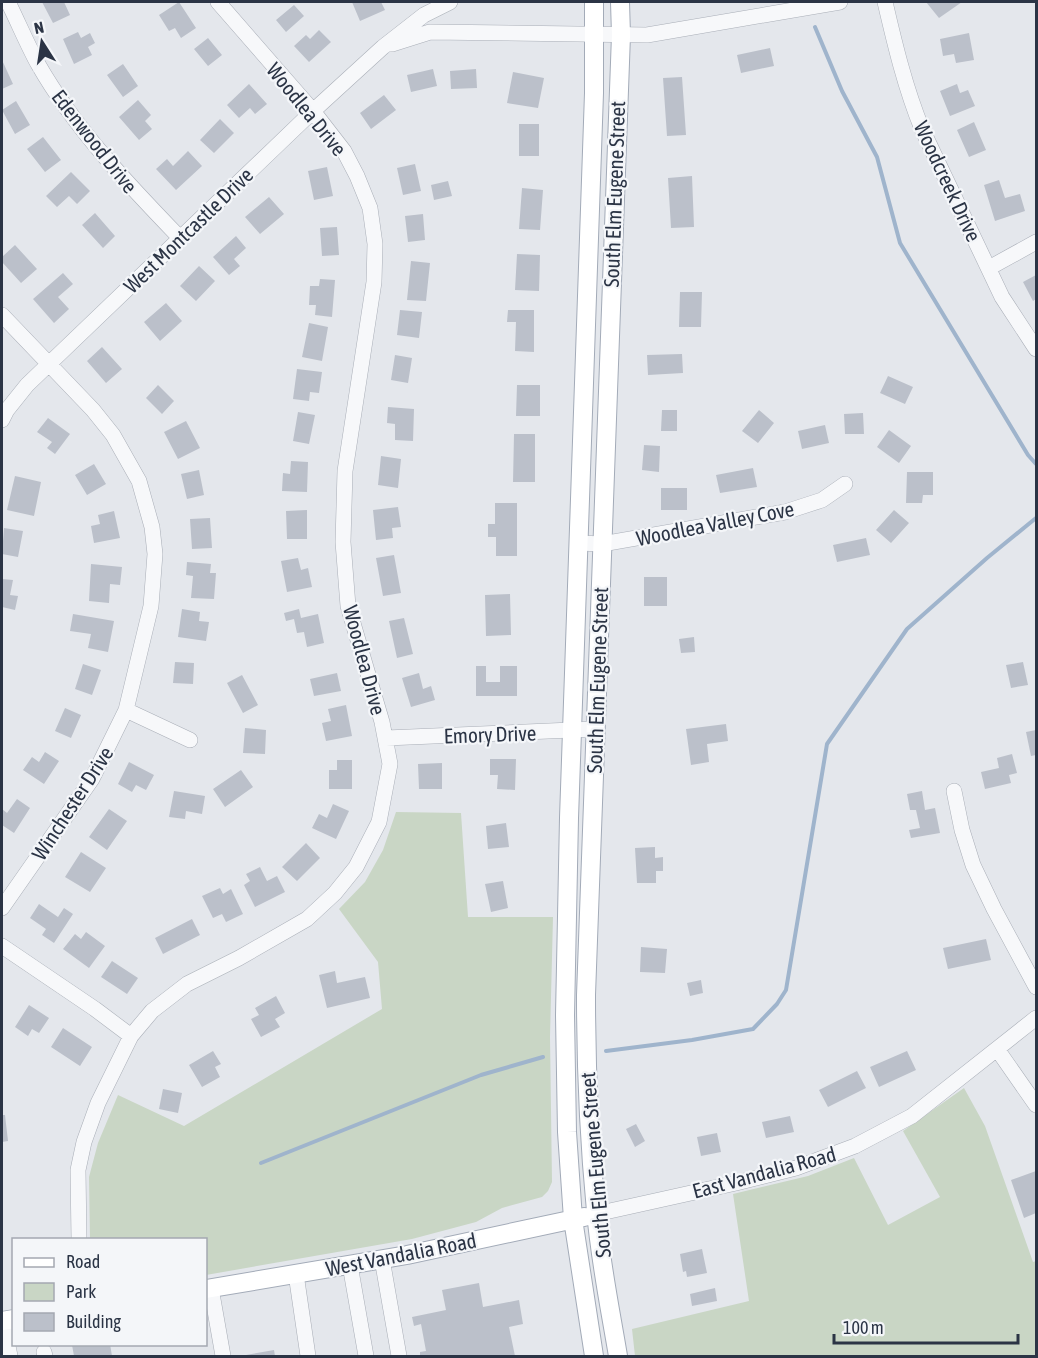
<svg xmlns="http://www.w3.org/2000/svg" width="1038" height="1358" font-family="'Asap Condensed',sans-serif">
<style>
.green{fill:#c9d6c5}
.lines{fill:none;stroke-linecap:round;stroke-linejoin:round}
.stream{stroke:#9fb4cc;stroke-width:4}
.building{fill:#bbc0ca}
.minor-casing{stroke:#a9aeb7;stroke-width:16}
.major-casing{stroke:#a3abb8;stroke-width:20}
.minor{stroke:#f7f8fa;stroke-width:15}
.major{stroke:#fff;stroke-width:18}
.labels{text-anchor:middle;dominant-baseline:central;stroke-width:4.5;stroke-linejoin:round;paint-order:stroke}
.street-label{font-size:21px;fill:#2b3445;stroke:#f4f6f9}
</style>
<rect width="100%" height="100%" fill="#e4e7ec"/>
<!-- green -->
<path class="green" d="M396 812 461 813 468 917H553L550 1037 552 1182 548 1191 542 1197 502 1208 476 1222 412 1239 206 1275V1240L90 1239 89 1177 98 1143 118 1095 184 1126 382 1009 378 962 339 909 365 882 383 850Z
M964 1088 985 1126 1033 1262 1036 1261V1356H635L632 1329 749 1301 733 1194 808 1176 854 1158 888 1225 940 1197 903 1131Z"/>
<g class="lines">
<!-- stream -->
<path class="stream" d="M815 27 842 91 877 157 900 243 1028 455 1036 464
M606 1051 692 1040 753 1029 777 1004 786 990 827 744 907 629 987 558 1036 518
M261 1163 481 1075 543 1057"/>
</g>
<!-- building -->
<path class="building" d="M42 2H64L70 15 53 23Z
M179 2 196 28 181 38 175 28 169 31 159 15Z
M352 2H381L385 10 360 21Z
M926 2H962L939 18Z
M294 5 304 16 286 32 276 20Z
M319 30 331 42 309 62 294 46 306 35 310 39Z
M78 32 81 38 90 33 95 43 88 47 92 55 74 64 63 39Z
M969 33 974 60 956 63 954 54 943 56 940 39Z
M208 38 222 55 208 66 194 49Z
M770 48 774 66 741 73 737 55Z
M2 60 13 84 2 89Z
M123 64 138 86 123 97 107 75Z
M433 69 437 86 411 92 407 75Z
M476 69 477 88 451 89 450 71Z
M513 72 544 78 538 108 507 103Z
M682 77 686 135 667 136 663 78Z
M249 84 267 104 255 114 250 108 239 118 227 105Z
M957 84 960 93 968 90 975 106 950 116 940 91Z
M384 95 396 110 371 129 360 113Z
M138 100 151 115 145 121 152 129 139 140 119 117Z
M16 101 30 125 15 134 2 110Z
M220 119 234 133 214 153 200 140Z
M974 122 986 150 969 157 957 130Z
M519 124H539V156H519Z
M43 137 61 160 45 172 27 149Z
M188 151 202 166 176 190 156 169 167 159 173 166Z
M415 164 421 191 403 195 397 168Z
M327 167 333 196 314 200 308 171Z
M71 172 90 191 77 204 69 196 57 207 46 196Z
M692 176 694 227 671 228 668 178Z
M999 180 1005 198 1020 194 1025 211 995 221 984 185Z
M448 181 452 196 434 200 431 185Z
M522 188 543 190 540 230 519 229Z
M269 197 284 214 260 234 245 217Z
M95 213 115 236 103 248 82 225Z
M423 214 425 240 408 242 405 216Z
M337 227 339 255 322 256 320 228Z
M236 236 246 248 234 259 240 266 229 275 213 257Z
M15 245 37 269 21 283 2 262V257Z
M517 254 540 255 539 291 515 290Z
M411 261 430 263 426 301 407 300Z
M199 266 215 281 196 301 180 286Z
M63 273 73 284 58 297 69 309 54 323 33 299Z
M1036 275V299L1033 301 1023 282Z
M320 279 335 280 332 317 315 315 316 305H309L310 286H319Z
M680 292H702L701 327H679Z
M166 303 182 321 160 341 144 322Z
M400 310 422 312 419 338 397 335Z
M508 310H534V352L515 351 516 322H507Z
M309 323 328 327 322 361 302 357Z
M102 347 122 369 106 383 87 361Z
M682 354 683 373 648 375 647 355Z
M395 355 412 358 408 383 391 380Z
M297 369 322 372 319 393 310 392 309 401 293 399Z
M888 376 913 387 905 404 880 393Z
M158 385 174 401 162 414 146 398Z
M517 385H540V416H516Z
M388 407 414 409 413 441 395 440V424L387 423Z
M662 410H677V431H661Z
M759 410 774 423 758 443 742 431Z
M298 412 315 415 309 444 293 441Z
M863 413 864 434H845L844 414Z
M48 418 70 434 55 454 47 448 52 442 37 432Z
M186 421 200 448 178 459 164 432Z
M825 425 829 443 802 449 798 431Z
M889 430 911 446 899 463 877 447Z
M514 434H535V482H513Z
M644 445 660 446 659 472 642 470Z
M381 456 401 459 398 488 378 485Z
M291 461 308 462 307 492 282 491 283 473 290 474Z
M94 464 106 484 87 495 75 475Z
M753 468 757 487 720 493 716 475Z
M199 470 204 495 187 499 181 474Z
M907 472H933V495H923L922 503H906Z
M15 476 41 482 34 516 7 510Z
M661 488H687V510H661Z
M495 503H517V556H496V537H488V524H495Z
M398 507 401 527 392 528 393 538 376 540 373 510Z
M307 510V539H287L286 511Z
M894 510 909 523 891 543 876 530Z
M114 511 120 538 94 543 91 526 100 524 98 515Z
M210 518 212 548 192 549 190 519Z
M4 528 23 531 18 557 2 554Z
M866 538 870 555 837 562 833 545Z
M394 555 401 593 383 596 376 558Z
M298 558 301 570 308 568 312 587 287 592 281 561Z
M187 562 211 564 210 573H216L214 599 191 598 193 576 186 575Z
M91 564 122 567 120 585 110 584 109 603 89 601Z
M644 577H667V606H644Z
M2 579 13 580 10 595 18 596 15 610 2 607Z
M510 594 511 635 486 636 485 595Z
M182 609 200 612 199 621 209 622 206 641 178 637Z
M299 609 301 618 318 614 324 643 307 647 304 632 297 633 294 619 286 621 284 613Z
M73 614 114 621 108 652 88 648 91 634 70 631Z
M404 618 413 654 397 658 389 621Z
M694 637 695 652 681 653 679 639Z
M175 662 194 663 193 684 173 683Z
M1023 662 1028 685 1011 688 1006 665Z
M83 664 101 670 92 695 75 689Z
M476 666H486V682H500V666H517V696H476Z
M337 673 341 691 314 696 310 679Z
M419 673 423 689 431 686 435 700 411 707 402 678Z
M242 675 258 705 243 713 227 683Z
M346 705 352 736 326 741 322 723 331 721 328 709Z
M65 708 81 715 71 738 55 731Z
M726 724 728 741 707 744 709 762 691 765 686 729Z
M245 728 266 730 265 754 243 753Z
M1036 730V755L1031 756 1026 732Z
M45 752 59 761 44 784 23 770 32 757 39 762Z
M1012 754 1017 773 1009 775 1011 783 985 789 981 772 999 768 997 758Z
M490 759H516L515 790 497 789 498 775H490Z
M337 760H352V789H329V770H337Z
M129 762 154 775 146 790 136 785 132 792 118 784Z
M442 763V789H419L418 764Z
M241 770 253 787 225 807 213 789Z
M174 791 205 796 202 814 186 811 185 819 169 817Z
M922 791 925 810 935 808 940 833 911 838 909 830 920 828 916 810H910L907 794Z
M17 799 30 808 14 833 2 825V809L7 813Z
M333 804 349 811 336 839 312 828 319 814 327 818Z
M109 809 127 821 107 850 89 837Z
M506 823 509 847 488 849 486 826Z
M306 843 320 858 297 881 282 867Z
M655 847V858L663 857V871H656V883H637L635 848Z
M81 852 106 868 90 892 65 877Z
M260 867 267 881 277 876 285 892 255 907 244 885 250 881 246 874Z
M503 881 508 908 491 912 485 884Z
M220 888 223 894 231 889 243 914 226 922 222 914 213 918 202 896Z
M39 904 58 917 64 908 73 914 54 943 42 935 46 929 30 918Z
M192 919 200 935 163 954 155 938Z
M86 932 105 946 89 968 63 949 75 934 81 939Z
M986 939 991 960 948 969 943 948Z
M641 947 667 949 665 973 640 972Z
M112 961 138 978 127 994 101 977Z
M335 971 337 983 365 977 370 998 327 1008 319 975Z
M701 980 703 993 690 996 687 983Z
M276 996 285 1013 275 1019 280 1027 261 1037 251 1019 259 1015 255 1008Z
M29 1005 49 1018 39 1033 32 1029 28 1036 15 1027Z
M63 1028 92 1047 80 1066 51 1047Z
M213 1051 221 1064 215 1067 220 1077 202 1087 189 1065Z
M907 1051 916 1070 879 1087 870 1067Z
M857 1071 866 1088 828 1107 819 1090Z
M163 1089 182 1093 178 1113 159 1109Z
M2 1115H5L8 1141 2 1142Z
M790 1116 794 1132 766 1138 762 1122Z
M636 1124 645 1141 635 1147 626 1129Z
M717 1133 721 1152 701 1156 697 1137Z
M1036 1171V1213L1024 1218 1011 1180Z
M702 1249 707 1273 687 1277 686 1271 683 1272 680 1254Z
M479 1283 483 1307 519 1300 523 1324 509 1327 515 1356H420V1352L426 1351 421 1324 414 1326 412 1317 446 1310 442 1290Z
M715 1288 717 1301 692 1306 690 1294Z
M110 1344 112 1356H74L72 1345Z
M274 1350 275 1356H246V1355Z"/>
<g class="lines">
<defs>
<path id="minor" d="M8 2C18 22 27 44 38 64 75 129 128 184 180 238
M885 2C895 45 905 87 922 129L1002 297 1036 349
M392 44 430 32 647 35 840 2
M989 268 1036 242
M2 315 93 410 113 435 139 481 152 527 155 554 151 606 126 710 92 779 2 908
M2 420 7 410 27 385 313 111 383 47 424 15 450 2
M579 543 602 544 785 512 822 500 845 484
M126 710 190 740
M386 738 595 729
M954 791 962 830 973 865 994 909 1036 987
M2 946 95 1009 131 1036
M997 1049 1036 1105
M596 1214 736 1183 796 1168 855 1146 912 1116 1036 1018
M79 1240 78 1170 84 1142 98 1103 131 1036 152 1011 187 984 239 958 307 919 335 893 356 867 379 822 390 764 382 722 348 606 343 542 345 471 374 282 375 244 370 208 357 176 344 151 313 111 218 2
M382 1259 399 1356
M350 1265 366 1356
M296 1274 308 1356
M211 1288 223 1356
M3 1321 10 1356
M44 1352 45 1356"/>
<path id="major" d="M206 1289 407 1255 584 1217
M2 1321 14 1319
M594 1356 573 1219 567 1132 565 1015 569 818 594 93V2
M618 1356C610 1308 600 1260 596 1211 589 1139 586 1068 586 995L621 35 620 2"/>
</defs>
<!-- minor casing -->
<use href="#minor" class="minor-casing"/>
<!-- major casing -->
<use href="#major" class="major-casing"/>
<!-- minor -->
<use href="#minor" class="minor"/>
<!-- major -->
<use href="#major" class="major"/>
</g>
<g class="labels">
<!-- street labels -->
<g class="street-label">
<text transform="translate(307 109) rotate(51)">Woodlea Drive</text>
<text transform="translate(95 141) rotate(52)">Edenwood Drive</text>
<text transform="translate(948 181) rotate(65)">Woodcreek Drive</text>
<text transform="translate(614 194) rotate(-88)">South Elm Eugene Street</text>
<text transform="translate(188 230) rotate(-44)">West Montcastle Drive</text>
<text transform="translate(715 523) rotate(-11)">Woodlea Valley Cove</text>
<text transform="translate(365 660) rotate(75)">Woodlea Drive</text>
<text transform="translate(597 680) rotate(-88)">South Elm Eugene Street</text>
<text transform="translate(490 734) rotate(-2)">Emory Drive</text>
<text transform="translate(72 803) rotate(-57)">Winchester Drive</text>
<text transform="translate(595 1165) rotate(-95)">South Elm Eugene Street</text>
<text transform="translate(764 1172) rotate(-15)">East Vandalia Road</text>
<text transform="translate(401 1254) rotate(-11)">West Vandalia Road</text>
</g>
</g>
<!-- border -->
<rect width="1038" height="1358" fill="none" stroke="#2b3445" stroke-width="6"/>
<!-- legend -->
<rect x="12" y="1238" width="195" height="108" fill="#f4f6f9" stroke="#a4a8b1" stroke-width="1.5"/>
<rect x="24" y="1258" width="30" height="9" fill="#ffffff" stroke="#a4a8b1" stroke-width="1.5"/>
<text x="66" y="1268" font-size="18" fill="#2b3445">Road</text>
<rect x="24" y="1283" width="30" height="18" fill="#c9d6c5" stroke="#a4a8b1" stroke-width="1.5"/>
<text x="66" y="1298" font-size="18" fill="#2b3445">Park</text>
<rect x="24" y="1313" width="30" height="18" fill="#bbc0ca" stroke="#a4a8b1" stroke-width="1.5"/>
<text x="66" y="1328" font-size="18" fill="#2b3445">Building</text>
<!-- north arrow -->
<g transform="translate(42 42) rotate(348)" stroke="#f4f6f9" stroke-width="4.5" paint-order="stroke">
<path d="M0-4.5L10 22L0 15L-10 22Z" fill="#2b3445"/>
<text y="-9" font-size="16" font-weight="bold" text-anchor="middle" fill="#2b3445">N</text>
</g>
<!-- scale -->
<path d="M834 1334v9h184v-9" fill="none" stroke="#2b3445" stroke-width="3"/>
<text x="843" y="1334" font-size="18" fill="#2b3445" stroke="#f4f6f9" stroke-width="4.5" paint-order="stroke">100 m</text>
</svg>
